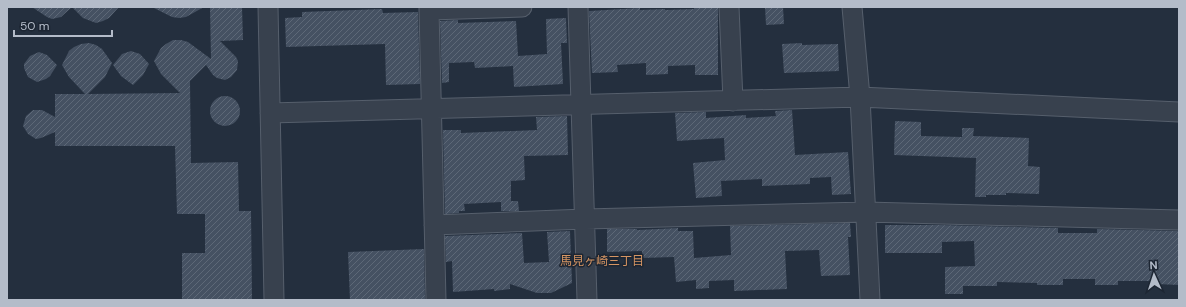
<svg xmlns="http://www.w3.org/2000/svg" width="1186" height="307" font-family="'DM Sans','Noto Sans JP',sans-serif">
<style>
.building{fill:url(#building-hatch)}
.lines{fill:none;stroke-linecap:round;stroke-linejoin:round}
.minor-casing{stroke:#565f6c;stroke-width:21}
.minor{stroke:#38414e;stroke-width:19}
.labels{text-anchor:middle;dominant-baseline:central;stroke-width:3;stroke-linejoin:round;paint-order:stroke}
.neighbourhood-label{font-size:12px;fill:#d59563;stroke:#1d2633}
</style>
<defs>
<pattern id="building-hatch" width="6" height="6" patternUnits="userSpaceOnUse"><rect width="6" height="6" fill="#455162"/><path d="M-1 1l2-2M0 6l6-6M5 7l2-2" fill="none" stroke="#5d6877"/></pattern>
</defs>
<rect width="100%" height="100%" fill="#242f3e"/>
<!-- building -->
<path class="building" d="M32 7H119L109 18 103 21 96 23 83 18 72 7 61 17 52 19 47 17Z
M152 7H204L186 17 179 18 172 17Z
M210 7H242L243 40 220 41 236 57 238 61 237 70 231 77 225 80 217 78 213 75 206 65 190 81 191 163 238 162 239 211H251L252 300H182V253H205V214H177L175 146H55V132L41 138 36 139 28 134 23 126 26 116 33 110H42L55 117V94H85L69 77 62 65 69 51 74 47 81 44 89 43 96 45 102 49 112 63 105 77 88 94 180 93 161 74 154 61 161 48 166 44 173 40H181L188 42 211 59Z
M694 7H718V75H695V65L668 66V74L646 75V63L617 65 618 72 592 73 589 11 640 8V10L665 9V10L694 9Z
M765 7H783L784 24 766 25Z
M382 9 383 13 418 12 420 84 386 85 385 44 286 47 285 18 302 17V12Z
M566 18 567 43H561L563 84 514 87 513 66 475 68 474 62 449 63V82L442 83 440 21 458 20V23L516 21 518 56 547 54 546 19Z
M802 43V45L838 44 839 71 784 73 782 44Z
M131 51 140 54 149 64 143 75 133 85 121 76 113 65 122 54Z
M39 52 47 55 57 65 50 76 46 79 37 82 28 77 24 68V64L30 56Z
M210 111a15 15 0 1 1 30 0a15 15 0 1 1-30 0Z
M792 110 795 155 848 152 851 194 832 195 831 177 810 178V184L762 186V179L721 181 722 196 696 198 693 163 725 160 724 138 677 141 675 113 706 112V118L746 115V118L776 116 775 111Z
M567 116 568 155 524 156 525 180 511 181V201H518L519 211H501V202L464 204 465 211H459V213L445 214 443 130H461V133L537 130 536 117Z
M895 121 921 122V136L962 137V128H974L973 136 1029 138 1028 166 1040 167 1039 194 1006 193V195H986V197H975L976 158 894 155Z
M850 223 851 237H848L850 275 821 276 819 250 785 251 787 289 734 291V280L709 281V288L696 289V280L676 282 674 257 642 258V251L607 252V229H637V230L678 228V231H693L694 258 731 255 730 226Z
M885 225H939L1058 228V233H1097V229L1179 231V285L1156 284V281H1118V285H1095V279H1063V285H1037V283L997 282V286H963V294H945V267L975 266 974 241 942 242V253H885Z
M570 231 572 283 551 293H537L510 284V289L494 291V289L453 292 452 261 446 262 445 236 522 233 524 263 549 262 547 232Z
M424 249 425 300H350L348 252Z"/>
<g class="lines">
<defs>
<path id="minor" d="M268 7 274 300
M429 7V10L522 7
M578 7 587 300
M729 7 733 101
M852 7 860 97 870 300
M429 10 436 300
M270 113 860 97 1179 112
M434 225 585 219 866 212 1179 220"/>
</defs>
<!-- minor casing -->
<use href="#minor" class="minor-casing"/>
<!-- minor -->
<use href="#minor" class="minor"/>
</g>
<g class="labels">
<!-- neighbourhood labels -->
<g class="neighbourhood-label">
<text x="602" y="261">馬見ヶ崎三丁目</text>
</g>
</g>
<!-- border -->
<rect width="1186" height="307" fill="none" stroke="#b4bcc9" stroke-width="16"/>
<!-- north arrow -->
<g transform="translate(1154 275) rotate(357)" stroke="#1d2633" stroke-width="3" paint-order="stroke">
<path d="M0-3L7 15L0 10L-7 15Z" fill="#b4bcc9"/>
<text y="-6" font-size="11" font-weight="bold" text-anchor="middle" fill="#b4bcc9">N</text>
</g>
<!-- scale -->
<path d="M14 30v6h98v-6" fill="none" stroke="#b4bcc9" stroke-width="2"/>
<text x="20" y="30" font-size="12" fill="#b4bcc9" stroke="#1d2633" stroke-width="3" paint-order="stroke">50 m</text>
</svg>
